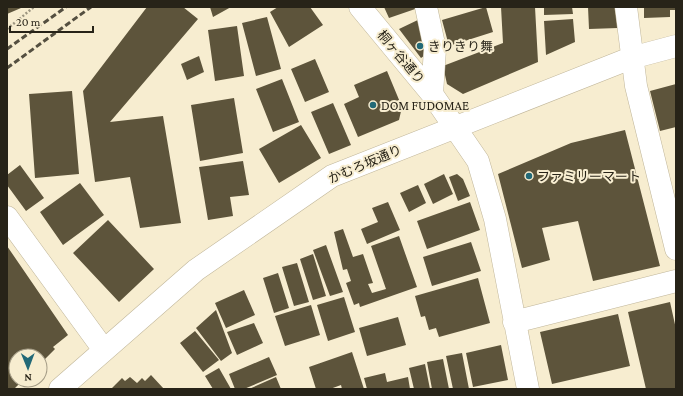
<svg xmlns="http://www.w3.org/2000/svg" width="683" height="396" font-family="'Crimson Pro','Noto Sans JP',serif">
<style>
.building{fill:#5d543b}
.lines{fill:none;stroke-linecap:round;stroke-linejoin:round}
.minor-casing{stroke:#c0b69a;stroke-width:23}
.path{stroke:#9c9580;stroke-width:2.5;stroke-dasharray:2 2;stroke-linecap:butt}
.minor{stroke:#fff;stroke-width:22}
.rail{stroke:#544f40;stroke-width:3;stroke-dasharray:6 3;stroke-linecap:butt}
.poi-dot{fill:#226977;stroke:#f7edd0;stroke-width:1.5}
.labels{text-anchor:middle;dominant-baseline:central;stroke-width:4;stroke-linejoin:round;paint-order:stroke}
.poi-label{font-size:13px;fill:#272318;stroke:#f7edd0;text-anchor:start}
.street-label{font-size:13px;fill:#272318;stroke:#f7edd0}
</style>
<rect width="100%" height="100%" fill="#f7edd0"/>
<!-- building -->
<path class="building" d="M7 7H20L21 8 7 14Z
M147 7H183L198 19 110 122 163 116 181 223 140 228 130 177 95 182 83 91Z
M210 7H231L213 17Z
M278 7H310L323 25 289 47 270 12Z
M384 7H421L389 18Z
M486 7 493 32 449 46 442 20Z
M501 7H535L538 62 463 94 447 84 443 66 503 43Z
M544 7H572L573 14 544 15Z
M588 7H617L618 28 589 29Z
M644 7H676V10H670V17L644 18Z
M267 17 281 69 256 76 242 23Z
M422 18 428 53 421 58 399 29Z
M573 19 575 42 546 55 544 21Z
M237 26 244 76 215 81 208 30Z
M199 56 204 72 187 80 181 64Z
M315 59 329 92 305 102 291 69Z
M387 71 402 107 399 120 358 137 344 104 359 97 354 85Z
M282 79 299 122 273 132 256 89Z
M676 84V127L660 131 650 91Z
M72 91 79 174 35 178 29 94Z
M234 98 243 153 200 161 191 105Z
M333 103 351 145 329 154 311 112Z
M301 125 321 158 279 183 259 149Z
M625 130 660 266 593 281 578 221 542 228 550 260 522 268 498 174 571 143Z
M243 161 249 195 230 197 233 216 208 220 199 167Z
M20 165 44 198 26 211 7 185V175Z
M444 174 453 194 433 204 424 184Z
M457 174 463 179 470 196 458 201 449 177Z
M80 183 104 215 63 245 40 212Z
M418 185 426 203 409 212 400 193Z
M388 202 400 230 367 244 361 229 378 222 372 208Z
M470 202 480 230 427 249 417 221Z
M108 220 154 269 119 302 73 253Z
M343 229 353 257 363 254 373 283 368 284 372 293 386 289 371 246 399 236 417 287 360 307 359 303 354 305 346 283 351 281 347 269 343 270 334 232Z
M471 242 481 271 432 286 423 257Z
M326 245 343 292 330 296 313 250Z
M7 246 68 335 53 347 55 349 40 364V356H16V380H23L14 389H7Z
M313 254 326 296 313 300 300 259Z
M297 263 309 302 294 306 282 267Z
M278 273 289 308 274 313 263 278Z
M478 278 490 323 439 337 436 328 429 330 425 316 421 317 415 296Z
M244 290 255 315 226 328 215 303Z
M344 297 355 332 328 341 317 305Z
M670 302 676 329V389H646L628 312Z
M311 305 320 335 285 346 275 316Z
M216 310 232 353 221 361 196 328Z
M618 314 630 366 552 384 540 332Z
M398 317 406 345 367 356 359 328Z
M254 323 263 343 237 355 227 332Z
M195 331 219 360 203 372 180 343Z
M501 345 508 380 473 387 466 353Z
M352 352 364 389H342L341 385 330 389H316L309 367Z
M462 353 469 389H453L446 356Z
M269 357 277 375 244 389H235L229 374Z
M443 359 449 389H432L427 362Z
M425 364 430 389H414L409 368Z
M219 368 231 389H213L205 376Z
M385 373 387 382 408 377 410 389H367L364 378Z
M151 375 164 389H111L122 378 125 381 130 377 137 383 142 378 145 381Z
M276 377 281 389H249Z"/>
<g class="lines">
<defs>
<path id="minor" d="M360 7 432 94 478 161 495 219 528 389
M426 7 435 49 432 94
M626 7 636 86 676 249
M7 217 104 350
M514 322 676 281
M60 389 196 270 332 176 631 58 676 46"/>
</defs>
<!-- minor casing -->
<use href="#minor" class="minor-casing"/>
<!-- path -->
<path class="path" d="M7 29 34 7"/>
<!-- minor -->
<use href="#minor" class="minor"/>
<!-- rail -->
<path class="rail" d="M7 49 66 7
M7 68 91 7"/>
</g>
<!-- markers -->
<g class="poi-dot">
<circle cx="420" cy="46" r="4"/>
<circle cx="373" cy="105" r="4"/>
<circle cx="529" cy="176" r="4"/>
</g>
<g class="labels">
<!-- poi labels -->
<g class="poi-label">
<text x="428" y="46">きりきり舞</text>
<text x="381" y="105">DOM FUDOMAE</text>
<text x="537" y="176">ファミリーマート</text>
</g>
<!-- street labels -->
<g class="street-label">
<text transform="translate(401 57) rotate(50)">桐ヶ谷通り</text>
<text transform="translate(365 164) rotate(-23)">かむろ坂通り</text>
</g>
</g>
<!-- border -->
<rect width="683" height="396" fill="none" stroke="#272318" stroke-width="16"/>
<!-- north arrow -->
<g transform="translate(28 368) rotate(179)"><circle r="19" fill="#f7edd0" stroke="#a49c86"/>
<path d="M0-3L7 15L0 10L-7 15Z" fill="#226977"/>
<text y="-6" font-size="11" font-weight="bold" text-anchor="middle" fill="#272318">N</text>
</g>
<!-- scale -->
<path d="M10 26v6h83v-6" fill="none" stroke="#272318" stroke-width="2"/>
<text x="16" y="26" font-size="12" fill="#272318" stroke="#f7edd0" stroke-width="3" paint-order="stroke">20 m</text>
</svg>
